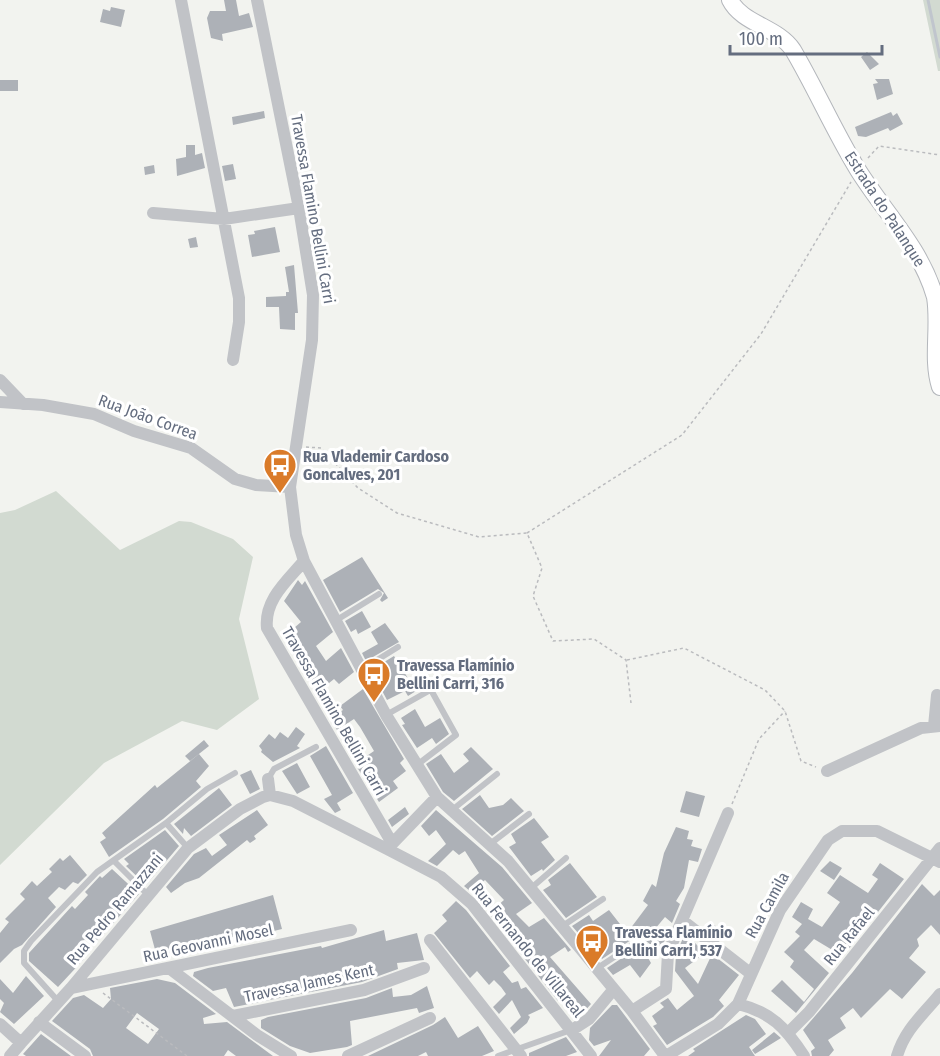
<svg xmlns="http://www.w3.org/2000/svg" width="940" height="1056" font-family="'Fira Sans Condensed',sans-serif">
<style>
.green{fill:#d2dad1}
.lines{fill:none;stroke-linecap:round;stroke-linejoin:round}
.stream{stroke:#c0c5cd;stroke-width:3}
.building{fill:#adb1b7;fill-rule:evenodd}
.secondary-casing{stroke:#b3b6bb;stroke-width:18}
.path{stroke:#babbbe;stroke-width:1.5;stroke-dasharray:3 3;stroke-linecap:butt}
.lane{stroke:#c1c3c7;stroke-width:6}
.street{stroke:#c1c3c7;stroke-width:12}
.secondary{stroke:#fff;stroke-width:16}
.labels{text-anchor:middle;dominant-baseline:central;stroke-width:6;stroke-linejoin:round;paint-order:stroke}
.street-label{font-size:16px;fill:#646d7f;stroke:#fff}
.poi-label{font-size:16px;font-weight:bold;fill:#646d7f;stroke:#fff;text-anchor:start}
</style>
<rect width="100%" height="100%" fill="#f2f3ef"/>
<!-- green -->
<path class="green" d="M923 0H940V71H938Z
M56 491 120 550 179 521 191 522 233 539 253 557 239 619 259 699 217 730 182 721 104 763 0 865V513L15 510Z"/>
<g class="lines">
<!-- stream -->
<path class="stream" d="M928 0 940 57"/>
</g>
<!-- building -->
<path class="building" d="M224 0H236L239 16 249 13 253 27 222 34 223 41 211 38 207 18 210 11H226Z
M111 7 125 10 121 27 100 22 103 9 110 11Z
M867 52 879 64 870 70 861 57Z
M875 79H889L893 94 877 100 873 84 878 83Z
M0 80H18V91H0Z
M264 111 265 118 233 125 232 117Z
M891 112 893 116 897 113 903 124 890 131 888 128 866 137 858 136 855 127Z
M186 145H195V155L202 153 205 168 177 176 176 159 186 157Z
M233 164 236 179 225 181 222 166Z
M154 165 155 173 145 175 144 167Z
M275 227 280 252 252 257 248 235 255 234 254 231Z
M196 237 198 247 190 248 188 239Z
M294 265 298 313H295V330L280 329 279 307H266V297L286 296V292H289L285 267Z
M362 557 388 598 382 602 380 600 384 593 378 589 340 612 323 580Z
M298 580 302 585 305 581 333 632 316 646 326 661 341 648 354 672 339 684 334 679 318 692 287 645 293 641 287 634 301 622 284 601Z
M362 611 371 627 358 634 356 629 351 632 345 621Z
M385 623 399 642 366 661 362 653 378 644 371 632Z
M394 656 416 691 408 696 405 691 387 700 371 670Z
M363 689 404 759 400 763 406 771 393 781 398 788 379 802 355 764 374 751 360 727 354 719 337 730 331 718 343 710 340 706Z
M415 709 425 727 440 718 449 734 436 744 432 738 417 748 402 725 405 724 401 718Z
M296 727 305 734 297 746 300 748 273 762 261 752 262 750 259 746 269 734 275 739 280 732 288 738Z
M204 740 209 746 190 761 185 756Z
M326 746 353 793 337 803 341 810 335 813 324 799 332 795 310 756Z
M471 747 493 769 454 801 443 792 426 764 441 754 454 773 469 761 463 754Z
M199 754 209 766 196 781 201 787 163 819 109 857 100 842 106 838 102 833 155 785 157 788Z
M297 763 310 787 297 794 282 771Z
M251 770 260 789 250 794 240 775Z
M219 788 232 805 191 836 184 828 183 834 174 824Z
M686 791 705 796 699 817 680 812Z
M480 795 489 808 503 805 511 798 524 811 492 836 462 809Z
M405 807 409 814 392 827 388 820Z
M257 810 268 825 254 836 256 839 250 843 247 840 199 878 185 883 171 893 166 887 194 854 206 848 212 856 227 845 219 835Z
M436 810 502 867 532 903 516 914 529 927 544 918 571 950 568 952 565 947 550 957 591 1004 583 1013 574 1019 571 1016 577 1008 563 996 558 1001 489 913 504 900 485 880 471 892 464 886 479 873 465 851 459 855 453 850 437 866 428 861 446 844 436 830 429 836 421 826Z
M534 818 549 837 541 842 555 860 543 871 542 869 531 876 509 847 516 843 511 834Z
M676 827 689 831 687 839 693 840 691 846 702 849 698 862 689 860 684 888 676 901 680 904 672 923 665 917 655 929 666 937 660 952 631 929 638 940H631L602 959 588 938 584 940 572 926 589 915 593 921 609 910 627 933 648 905 643 901 652 884 656 887 664 853Z
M165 830 179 846 146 885 126 866 129 864 124 859Z
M70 855 87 875 78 884 73 882 65 890 59 887 48 898 56 907 22 945 14 949 0 963V933L9 922 5 919 25 899 20 894 32 881 37 886 52 872 49 869 60 858 63 861Z
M830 861 842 868 834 880 820 871Z
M570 863 597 897 566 918 543 890 551 885 548 880Z
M880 863 904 879 848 950 843 947 839 954 814 939 804 950 829 973 796 1013 771 991 782 980 804 1002 814 989 790 967 794 961 784 952 800 936 795 932 802 924 792 917 801 902 813 909 808 919 822 927 840 902 827 893 840 875 868 893 878 879 872 875Z
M112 869 139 894 102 936 94 942 88 936 74 950 84 959 58 987 29 961V953L72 906 75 909 88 895 85 892 100 876 102 878Z
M922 884 934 896 940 890V935L931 925 917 939 919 946 909 958 926 972 902 999 890 989 861 1018 853 1008 840 1018 846 1028 828 1040 834 1050 829 1056H812L811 1051 815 1048 803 1030 852 973Z
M273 895 282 929 253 936 252 932 157 957 150 931Z
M456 901 466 910 510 966 503 972 512 983 518 981 521 989 526 987 543 1008 528 1015 530 1017 527 1023 514 1034 510 1028 521 1017 512 1000 499 1014 493 1007 506 994 501 987 494 980 489 985 477 971 470 978 434 933 447 921 442 915Z
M709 922 724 931 719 938 705 928Z
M384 930 386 941 417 933 424 960 397 963 398 969 362 982 234 1007 226 988 213 991 193 976 194 972 208 968 321 946 322 948Z
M685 933 705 953 685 968 698 984 712 954 739 975 719 1000 724 1006 713 1017 667 1045 653 1026 657 1024 652 1016 664 1007 660 1003 668 998 677 1010 694 996 675 971 676 955Z
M639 942 651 963 640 978 630 965 613 975 607 968 637 948Z
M26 976 44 996 14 1024 0 1012 4 1003 0 999V979L13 993Z
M157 979 175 983 216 1014 203 1018 204 1024 227 1022 273 1056H236L228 1050 224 1056H93L90 1049 52 1021 73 998 84 995 103 1008 111 999 110 988ZM137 1013 159 1029 148 1044 126 1028Z
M427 986 434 1008 419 1013 417 1008 350 1021 352 1045 347 1047 310 1053 290 1046 261 1028V1020L268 1017 366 998 392 988 393 997 411 995Z
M612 1005H617L650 1049 644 1056H599L611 1040 594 1046 589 1040 590 1028Z
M746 1015 755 1019 766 1034 749 1047 755 1056H688L695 1051 693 1049Z
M445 1017 458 1038 478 1026 494 1051 482 1056H428L426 1052 418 1056H368L433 1025Z
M774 1032 781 1038 755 1054 752 1050Z
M41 1034 71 1056H26L23 1054Z
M566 1037 577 1052 566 1056H529V1053Z"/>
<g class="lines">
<defs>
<path id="secondary" d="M730 0C742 24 778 27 793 50 816 89 834 131 858 170 885 213 921 248 935 297 940 327 931 358 940 387"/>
</defs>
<!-- secondary casing -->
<use href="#secondary" class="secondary-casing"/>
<!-- path -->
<path class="path" d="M868 158 879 146 940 155
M306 447 321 448 358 488 397 513 479 537 527 533 542 568 533 596 553 641 594 639 626 660 631 703
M527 533 682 435 761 334 851 182
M627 660 684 648 765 690 785 711 801 761 816 767
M732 804 759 739 785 711
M103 993 187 1056"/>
<!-- lane -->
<path class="lane" d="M335 621 379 594
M361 670 398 647
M386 715 450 679
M417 765 456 735 431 690
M268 779 274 769 316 747
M452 810 497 774
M166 823 188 848
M490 844 529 814
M114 861 147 894
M530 889 566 858
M561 927 603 899
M596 969 634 944
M58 1001 24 963V951L31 941 97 872 166 823 207 789 235 773
M498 1056 571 1030"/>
<!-- street -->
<path class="street" d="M181 0 239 298V322L233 360
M257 0 299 208 313 295 312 340 290 487 296 535 304 561 386 715 437 797 508 861 632 1011 665 1056
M153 213 224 219 299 208
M0 380 23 404
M0 402 43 405 94 414 134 431 191 448 235 479 256 485 290 487
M304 561C287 581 264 600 267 628L392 843
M934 726 937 695
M827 771 921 728 940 726
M268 779 270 795
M388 848 437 797
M683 921 750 973
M430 940 521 1056
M169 968 257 1035 291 1056
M71 988 351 930
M738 1004C771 1012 786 1028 804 1056
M632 1011 666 989 668 953 728 813
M233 1016 364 990 424 968
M39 1022 85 1056
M0 1024 21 1043 71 988 188 848 240 809 263 797 270 795 293 801 387 849 441 877 472 904 591 1056
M572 1030 589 1019 613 990
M789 1032 809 1012 940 848
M10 1056 21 1043
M348 1056 430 1018
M666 1056 718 1024 738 1004 780 910 828 840 842 831H877L940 862
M897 1056C905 1029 923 1015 940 994"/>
<!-- secondary -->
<use href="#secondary" class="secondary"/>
</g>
<!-- icons -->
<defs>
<symbol id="bus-pin" viewBox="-11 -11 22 30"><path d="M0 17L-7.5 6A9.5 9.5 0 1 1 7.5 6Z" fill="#da7b29" stroke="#fff"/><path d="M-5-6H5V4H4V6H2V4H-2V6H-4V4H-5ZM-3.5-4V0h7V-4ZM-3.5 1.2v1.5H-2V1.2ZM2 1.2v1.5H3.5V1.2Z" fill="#fff"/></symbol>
</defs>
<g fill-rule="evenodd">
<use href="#bus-pin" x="261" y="446" width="38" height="52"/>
<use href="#bus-pin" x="355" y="655" width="38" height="52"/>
<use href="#bus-pin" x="573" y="922" width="38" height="52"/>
</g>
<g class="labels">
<!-- street labels -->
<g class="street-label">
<text transform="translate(313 209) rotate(80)">Travessa Flamino Bellini Carri</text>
<text transform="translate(885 209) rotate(57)">Estrada do Palanque</text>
<text transform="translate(148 417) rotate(20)">Rua João Correa</text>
<text transform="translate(334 711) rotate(60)">Travessa Flamino Bellini Carri</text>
<text transform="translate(767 905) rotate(-61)">Rua Camila</text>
<text transform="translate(115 909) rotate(-50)">Rua Pedro Ramazzani</text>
<text transform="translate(849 936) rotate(-51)">Rua Rafael</text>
<text transform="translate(208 943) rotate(-12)">Rua Geovanni Mosel</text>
<text transform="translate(528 950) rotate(51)">Rua Fernando de Villareal</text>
<text transform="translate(309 983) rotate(-12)">Travessa James Kent</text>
</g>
<!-- poi labels -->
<g class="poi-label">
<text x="303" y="456">Rua Vlademir Cardoso<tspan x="303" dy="18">Goncalves, 201</tspan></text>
<text x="397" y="665">Travessa Flamínio<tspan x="397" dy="18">Bellini Carri, 316</tspan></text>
<text x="615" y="932">Travessa Flamínio<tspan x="615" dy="18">Bellini Carri, 537</tspan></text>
</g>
</g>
<!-- scale -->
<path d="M730 45v9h152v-9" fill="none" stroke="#646d7f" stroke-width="3"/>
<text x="739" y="45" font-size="18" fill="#646d7f" stroke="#ffffff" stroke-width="4.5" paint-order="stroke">100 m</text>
</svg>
